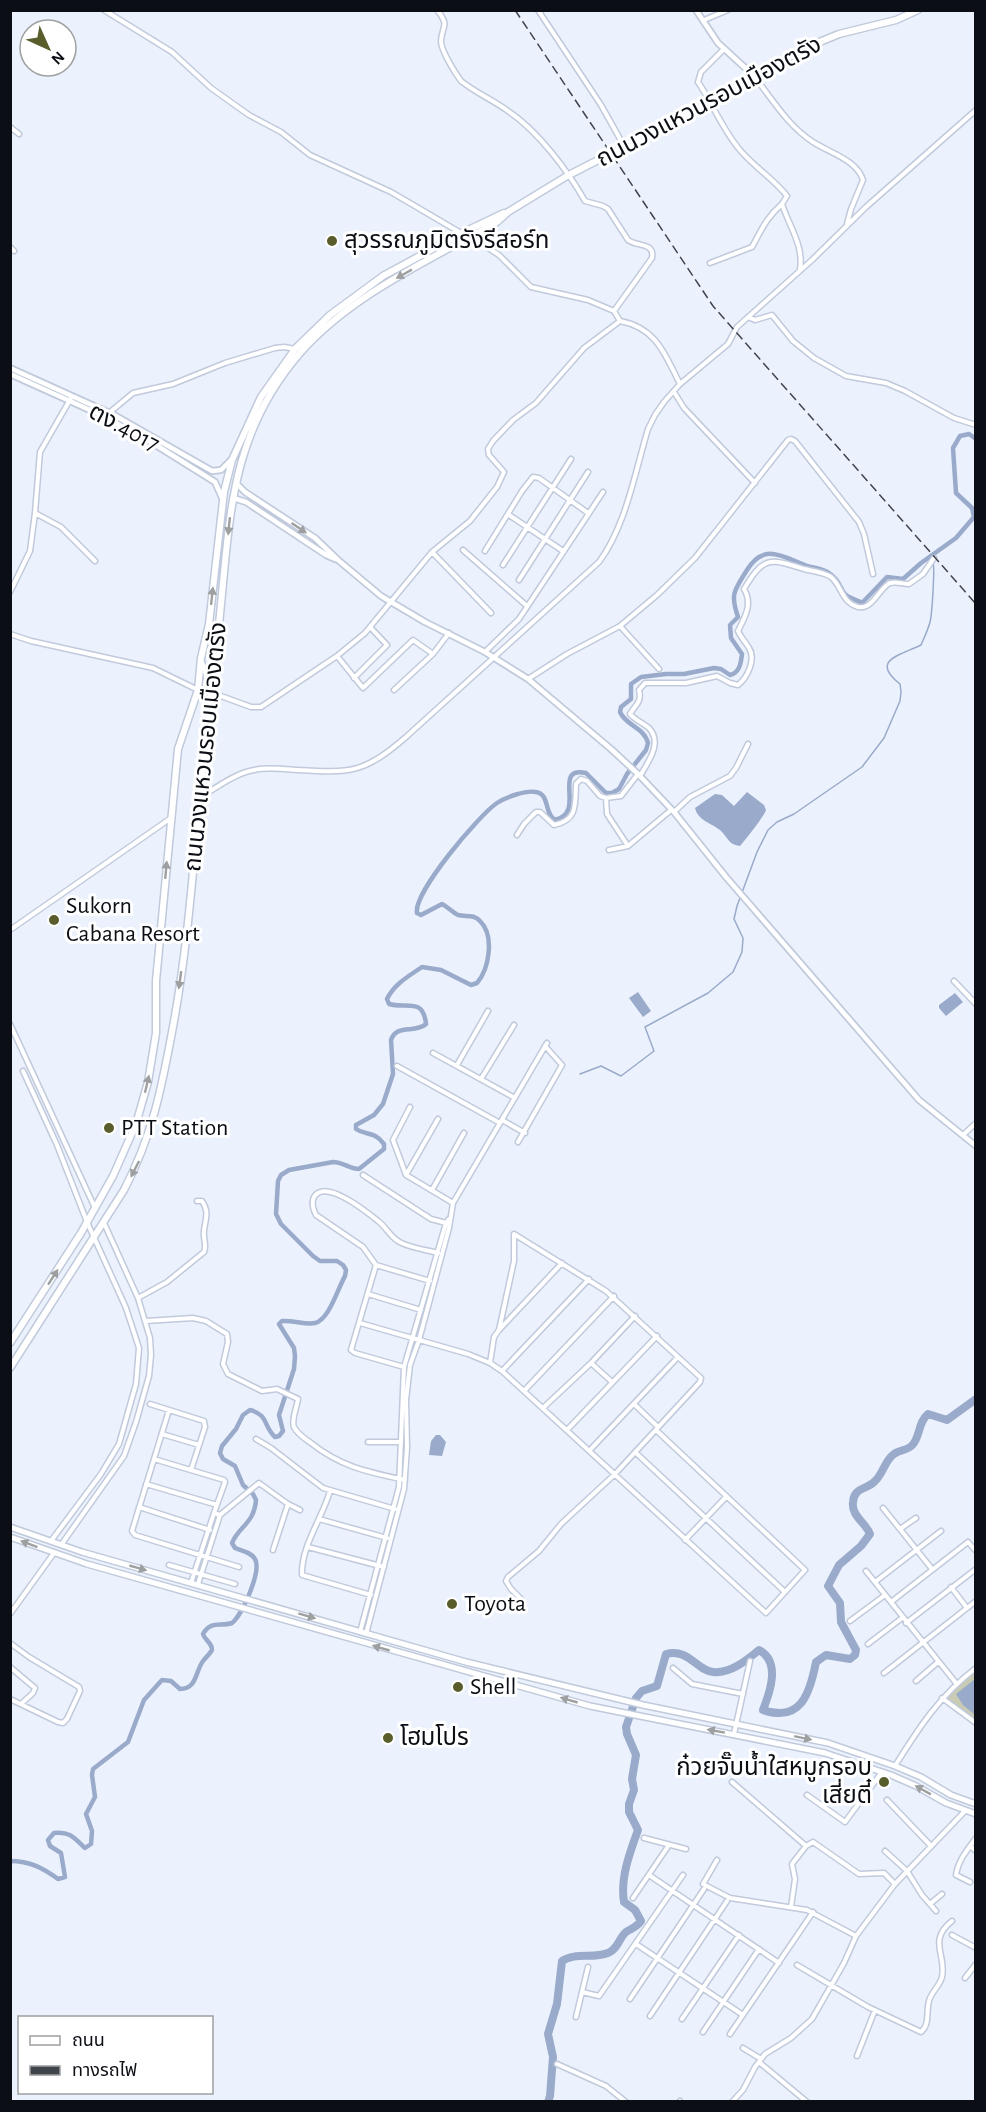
<svg xmlns="http://www.w3.org/2000/svg" width="986" height="2112" font-family="'Alegreya Sans','Noto Sans Thai',sans-serif">
<style>
.green{fill:#c9cbb5}
.water{fill:#99aaca}
.lines{fill:none;stroke-linecap:round;stroke-linejoin:round}
.stream{stroke:#99aaca;stroke-width:1.5}
.canal{stroke:#99aaca;stroke-width:4.5}
.river{stroke:#99aaca;stroke-width:8}
.street-casing{stroke:#c0cadc;stroke-width:7}
.secondary-casing{stroke:#c0cadc;stroke-width:8}
.primary-casing{stroke:#c0cadc;stroke-width:8}
.highway-casing{stroke:#c0cadc;stroke-width:9}
.street{stroke:#fff;stroke-width:4}
.secondary{stroke:#fff;stroke-width:4.5}
.primary{stroke:#fff;stroke-width:5}
.highway{stroke:#fff;stroke-width:6}
.rail{stroke:#40444b;stroke-width:1.5;stroke-dasharray:9 4.5;stroke-linecap:butt}
.oneway{fill:#9d9fa1}
.poi-dot{fill:#595d2b;stroke:#fff;stroke-width:2}
.labels{text-anchor:middle;dominant-baseline:central;stroke-width:6;stroke-linejoin:round;paint-order:stroke}
.street-label{font-size:24px;fill:#0b0e14;stroke:#fff}
.poi-label{font-size:24px;fill:#0b0e14;stroke:#fff;text-anchor:start}
</style>
<rect width="100%" height="100%" fill="#ecf2fd"/>
<!-- green -->
<path class="green" d="M975 1668V1723L942 1698Z"/>
<!-- water -->
<path class="water" d="M747 792 764 805 766 810C763 818 746 839 740 846 729 845 728 838 721 831 712 823 698 821 695 808L715 794 722 795 734 806Z
M638 992 651 1011 643 1017 629 998Z
M955 993 963 1002 946 1016 939 1008V1005Z
M436 1435H440L446 1442 442 1456 429 1455 431 1441Z
M975 1679V1715L963 1705 956 1694Z"/>
<g class="lines">
<!-- stream -->
<path class="stream" d="M580 1074 601 1066 621 1076 654 1051 645 1027 708 993 733 972 742 952 743 938 734 919 737 906 757 852 768 830 777 822 794 814 862 767 884 738 900 701 901 692 900 684C869 660 901 655 921 645 924 638 928 630 930 622 932 615 935 568 933 563"/>
<!-- canal -->
<path class="canal" d="M10 1861C30 1861 43 1868 58 1879L65 1877 61 1853 50 1846 48 1840 54 1833C71 1831 75 1839 85 1848L91 1844 92 1831 86 1814 95 1797 92 1775 93 1769 128 1742 144 1700 162 1680 171 1681 180 1689C197 1689 195 1672 203 1661 206 1657 209 1655 212 1650 212 1642 205 1641 203 1634 211 1620 220 1627 232 1623 242 1615 262 1571 255 1559 251 1552 242 1551 235 1548L232 1543C239 1526 254 1524 256 1500L253 1494 243 1485 235 1466 223 1459 220 1453 222 1446 236 1429 243 1415 250 1410C269 1415 263 1426 275 1437L279 1436 283 1431 279 1415 294 1369 295 1356 294 1348 279 1324 282 1321C293 1320 305 1325 315 1323 329 1320 338 1288 345 1276L346 1270 343 1265 337 1261H320L313 1256 281 1224 276 1214 278 1181 281 1175 289 1170 333 1162C343 1162 350 1169 359 1169L384 1149V1144C373 1130 366 1136 356 1129V1125L374 1115 383 1104 393 1074 391 1040C397 1023 415 1034 426 1024 423 997 407 1009 389 1004L387 999C394 984 409 976 422 967L441 970 471 985 477 983C489 969 495 936 480 921 474 914 466 917 458 915 452 912 448 907 442 904L421 915 417 913C413 893 479 815 497 803 506 797 526 790 536 792 550 794 544 814 555 820 587 813 551 766 586 773L606 793H612L619 789 627 774 646 750 648 743C644 727 626 726 620 712L621 707 631 699V684L641 677 666 674H684L714 668 721 669 730 675C740 673 741 662 742 654L731 638 730 625 738 617C730 594 734 591 747 570 764 542 783 557 807 566 814 568 823 569 829 573 841 581 839 587 845 594 849 598 857 600 862 603L887 577 903 579 921 563 956 538 974 517 972 508 956 493 953 448 960 436 969 434 976 439"/>
<!-- river -->
<path class="river" d="M548 2102 550 2096 553 2057 548 2034 557 2004 562 1961C575 1952 593 1959 608 1953 618 1949 619 1938 626 1932 632 1928 637 1927 641 1921L635 1910 624 1902C620 1878 630 1852 638 1830L629 1812V1804L634 1790 632 1779 636 1755 627 1734 626 1727 636 1698 642 1691 657 1686 666 1654C689 1648 697 1671 713 1672 730 1674 747 1660 759 1650 781 1662 770 1692 763 1710 801 1723 810 1693 816 1662L826 1655 850 1659 855 1655 856 1650 841 1622 840 1603 828 1586 839 1565 861 1546 870 1534C866 1523 851 1516 853 1502 854 1487 867 1490 875 1481 883 1474 885 1460 894 1454 901 1449 909 1451 914 1443 921 1432 918 1423 928 1414L947 1420 976 1399"/>
<defs>
<path id="street" d="M104 10 172 52 211 88 249 115 281 132 310 155 391 192 461 233
M437 10C451 27 441 26 441 42 442 52 455 73 461 81 476 93 493 100 508 111 538 131 568 171 585 201L603 206 608 209 628 240C637 247 655 242 652 258L614 311
M538 10 601 105 624 146
M704 20 728 10
M724 49 701 72 698 82C713 104 722 129 740 150 754 167 774 179 787 196L782 204C789 226 804 246 800 269
M754 76C772 99 788 126 813 142 830 153 857 160 863 180L851 209 847 224
M10 127 19 134
M471 237 499 255 531 287 588 300 614 311 620 321
M10 247 14 251
M710 263 752 247C762 229 766 218 782 204
M748 317 755 320 772 315 793 341 814 358 846 376 886 383 905 391 954 418 976 425
M674 392 684 408 755 483
M109 413 133 393 173 384 225 363 275 348 284 347 295 349
M35 513 61 527 95 561
M509 515 563 551
M463 550 527 606
M485 551 522 491 533 477 539 478 588 513
M432 552 491 613
M503 565 571 459
M519 580 588 472
M10 592 30 551 35 513 40 452 71 398
M620 626 659 669
M10 634 31 641 153 668 198 690
M485 652 519 619 603 492
M337 656 363 688 413 640 433 654
M203 664 210 692 251 707H261L337 656 365 633 432 552 470 521 497 487 504 472 489 455 488 449 493 441 513 420 536 403 584 348 620 321C657 328 665 355 680 384
M354 678 387 645 370 627
M528 679 567 654 620 626 657 595 695 558 788 440 791 439 795 441 859 522 864 534 873 574
M394 690 433 654 449 633
M640 776C648 762 663 743 649 728 643 723 635 720 630 714 636 704 642 702 639 690L645 683H686L717 676 730 683 738 685C748 677 756 659 749 648 745 641 741 638 738 631 745 617 753 604 744 589 764 556 769 558 804 569 812 571 824 572 831 577 842 586 841 602 858 607 873 610 879 588 890 583 896 581 902 584 909 584L923 574 934 558
M201 797C217 787 236 773 254 770 268 767 283 769 296 770 351 773 363 774 406 737L599 562C626 526 635 472 648 429L655 415 664 402 680 384 728 344 737 327 812 260 866 207 976 110
M606 798 607 814 628 846
M674 812 690 797 730 776 736 768 748 744
M517 835 524 824 536 812H540L554 825C578 820 575 805 576 784L581 779 587 781 600 796 606 798 621 796 638 774
M609 850 628 846 671 810
M10 930 171 818
M954 981 976 1004
M10 1024 95 1208
M433 1053 515 1098
M457 1065 488 1011
M397 1066 500 1123
M23 1071 57 1145 87 1222 126 1308 139 1348 136 1384 119 1444 101 1474 51 1541
M481 1079 514 1025
M410 1107 393 1140 406 1175 453 1203
M502 1120 525 1133
M963 1135 976 1123
M518 1142 562 1065 545 1046
M363 1175 431 1219 446 1223
M406 1175 438 1119
M432 1190 464 1133
M376 1265 351 1350 355 1353 404 1367
M430 1281 376 1265 363 1247 316 1215C313 1209 311 1203 314 1197 325 1178 367 1212 378 1221 385 1226 390 1236 398 1241 406 1247 427 1250 438 1253
M368 1294 421 1310
M138 1298 167 1282 204 1252C207 1245 203 1239 204 1231 205 1219 210 1213 202 1201H197
M146 1321 193 1318 206 1321 227 1334 228 1342 223 1364 228 1374 262 1391 277 1389 298 1399C297 1407 291 1420 294 1427 297 1433 305 1439 311 1443 341 1467 368 1472 405 1480
M360 1323 468 1354 490 1363 502 1371 766 1613 805 1570 656 1430
M499 1330 514 1261V1234L606 1291 701 1378 700 1382 615 1474 561 1524 539 1551 508 1577 506 1581 511 1589 522 1600
M490 1363 494 1337 499 1330 562 1263
M591 1363 612 1382
M502 1371 589 1279
M524 1391 614 1296
M150 1404 204 1421 205 1427 191 1470
M634 1404 658 1427
M543 1408 591 1363 635 1316
M169 1410 132 1531 135 1535 239 1567
M567 1430 657 1336
M162 1434 199 1445
M256 1439 271 1448 323 1488 395 1509
M368 1442H401
M590 1450 678 1357
M635 1452 785 1592
M154 1459 224 1480 225 1482 214 1513
M146 1484 217 1505
M330 1491C322 1519 301 1546 302 1575L371 1595
M139 1507 210 1530
M883 1508 932 1569
M220 1515 259 1483 288 1504 300 1510
M319 1519 387 1538
M900 1529 916 1518
M685 1540 726 1497
M61 1545 124 1456 136 1422 149 1376 151 1355 150 1338 138 1298 104 1223
M308 1547 384 1567
M273 1550 288 1504
M169 1565 235 1584
M866 1571 956 1683
M875 1582 941 1531
M191 1583 214 1513 220 1515 198 1584
M951 1587 967 1608
M891 1602 968 1542 976 1551
M10 1614 54 1553
M850 1621 885 1595
M906 1623 976 1569
M360 1632 399 1487 404 1367 446 1223 449 1219
M366 1634 404 1489 407 1448 406 1400 410 1365 419 1340 449 1228 453 1203 547 1043
M10 1643 29 1657 79 1687 80 1691 67 1719 63 1723 58 1722 10 1699
M868 1644 902 1618
M10 1667 35 1688 33 1693 21 1704
M673 1668 692 1684 743 1694
M884 1673 976 1601
M916 1681 938 1662
M942 1698 976 1723
M734 1734 750 1661
M895 1766C918 1729 940 1695 976 1668
M732 1782 806 1846
M807 1795 845 1822 882 1772
M887 1800 931 1846
M644 1838 686 1849
M970 1846 976 1851
M885 1851 907 1871 922 1895 936 1911
M717 1860 703 1884 730 1898 807 1910 856 1936
M649 1875 779 1963
M970 1882 956 1875C958 1861 967 1850 976 1838
M633 1898 669 1845
M930 1904 942 1894
M791 1907 795 1879 792 1864 806 1846 813 1842 859 1874 884 1873 895 1884
M952 1935 976 1948
M636 1944 743 2015
M797 1965 868 2007 921 2032C930 2025 926 2011 929 2001 931 1992 940 1986 942 1977 947 1955 927 1941 952 1921
M965 1978 976 1964
M582 1992 599 1996 683 1875
M630 1999 704 1889
M650 2016 727 1901
M576 2017 588 1967
M682 2019 739 1935
M703 2032 759 1949
M730 2034 813 1912
M743 2048 761 2059
M857 2056 875 2010
M759 2062 807 2102
M557 2064 606 2086 626 2102
M679 2102 680 2101
M732 2102 743 2090 755 2067 765 2054 791 2038 812 2019 844 1963 856 1936 895 1884 965 1811"/>
<path id="secondary" d="M696 10 718 43 754 76
M10 368 114 415 212 471 221 470 231 460
M10 374 101 415 151 442 215 482 223 500
M236 483 245 492 315 538 338 560 381 596 425 622 485 652 528 679 611 749 638 774 674 812 726 877 919 1100 976 1146
M233 498 246 502 326 555 335 559"/>
<path id="primary" d="M10 1527 82 1552 466 1662 643 1705 828 1743 895 1766 921 1777 951 1795 976 1804
M10 1537 87 1564 590 1706 825 1753 891 1775 916 1786 946 1803 976 1814"/>
<path id="highway" d="M10 1343 81 1233 113 1176 136 1124 148 1082 156 1033V981L178 749 198 690 201 658 209 624 224 492 232 460 261 397 295 349 330 315 383 276 462 233 504 213
M10 1368 124 1190C152 1136 161 1091 172 1032 185 964 191 896 197 828 203 760 212 692 219 624 230 522 228 436 300 353 352 294 430 260 497 222L508 212 567 176 711 102 805 48 839 34 896 20 918 10"/>
</defs>
<!-- street casing -->
<use href="#street" class="street-casing"/>
<!-- secondary casing -->
<use href="#secondary" class="secondary-casing"/>
<!-- primary casing -->
<use href="#primary" class="primary-casing"/>
<!-- highway casing -->
<use href="#highway" class="highway-casing"/>
<!-- street -->
<use href="#street" class="street"/>
<!-- secondary -->
<use href="#secondary" class="secondary"/>
<!-- primary -->
<use href="#primary" class="primary"/>
<!-- highway -->
<use href="#highway" class="highway"/>
<!-- rail -->
<path class="rail" d="M515 10 713 306 976 604"/>
</g>
<!-- one-way arrows -->
<defs><path id="oneway-solid" d="M-6-.8H1V-3.2L6.5 0L1 3.2V.8H-6Z" transform="scale(1.5)"/></defs>
<g class="oneway">
<use href="#oneway-solid" transform="translate(404 274) rotate(151)"/>
<use href="#oneway-solid" transform="translate(229 526) rotate(96)"/>
<use href="#oneway-solid" transform="translate(299 528) rotate(34)"/>
<use href="#oneway-solid" transform="translate(212 596) rotate(-84)"/>
<use href="#oneway-solid" transform="translate(166 870) rotate(-85)"/>
<use href="#oneway-solid" transform="translate(180 980) rotate(98)"/>
<use href="#oneway-solid" transform="translate(147 1084) rotate(-77)"/>
<use href="#oneway-solid" transform="translate(135 1169) rotate(117)"/>
<use href="#oneway-solid" transform="translate(53 1277) rotate(-57)"/>
<use href="#oneway-solid" transform="translate(29 1544) rotate(-159)"/>
<use href="#oneway-solid" transform="translate(138 1568) rotate(16)"/>
<use href="#oneway-solid" transform="translate(307 1616) rotate(17)"/>
<use href="#oneway-solid" transform="translate(381 1648) rotate(-164)"/>
<use href="#oneway-solid" transform="translate(569 1700) rotate(-164)"/>
<use href="#oneway-solid" transform="translate(716 1731) rotate(-170)"/>
<use href="#oneway-solid" transform="translate(803 1738) rotate(12)"/>
<use href="#oneway-solid" transform="translate(923 1790) rotate(-151)"/>
</g>
<!-- markers -->
<g class="poi-dot">
<circle cx="332" cy="241" r="6"/>
<circle cx="54" cy="920" r="6"/>
<circle cx="109" cy="1128" r="6"/>
<circle cx="452" cy="1604" r="6"/>
<circle cx="458" cy="1687" r="6"/>
<circle cx="388" cy="1738" r="6"/>
<circle cx="884" cy="1782" r="6"/>
</g>
<g class="labels">
<!-- street labels -->
<g class="street-label">
<text transform="translate(709 102) rotate(-28)">ถนนวงแหวนรอบเมืองตรัง</text>
<text transform="translate(124 428) rotate(28)">ตง.4017</text>
<text transform="translate(206 747) rotate(-84)">ถนนวงแหวนรอบเมืองตรัง</text>
</g>
<!-- poi labels -->
<g class="poi-label">
<text x="344" y="241">สุวรรณภูมิตรังรีสอร์ท</text>
<text x="66" y="906">Sukorn<tspan x="66" dy="28">Cabana Resort</tspan></text>
<text x="121" y="1128">PTT Station</text>
<text x="464" y="1604">Toyota</text>
<text x="470" y="1687">Shell</text>
<text x="400" y="1738">โฮมโปร</text>
<text x="872" y="1768" text-anchor="end">ก๋วยจั๊บน้ำใสหมูกรอบ<tspan x="872" dy="28">เสี่ยตี๋</tspan></text>
</g>
</g>
<!-- border -->
<rect width="986" height="2112" fill="none" stroke="#0b0e14" stroke-width="24"/>
<!-- legend -->
<rect x="18" y="2016" width="195" height="78" fill="#ffffff" stroke="#9d9fa1" stroke-width="1.5"/>
<rect x="30" y="2036" width="30" height="9" fill="#ffffff" stroke="#9d9fa1" stroke-width="1.5"/>
<text x="72" y="2046" font-size="18" fill="#0b0e14">ถนน</text>
<rect x="30" y="2066" width="30" height="9" fill="#40444b" stroke="#9d9fa1" stroke-width="1.5"/>
<text x="72" y="2076" font-size="18" fill="#0b0e14">ทางรถไฟ</text>
<!-- north arrow -->
<g transform="translate(48 48) rotate(135)"><circle r="28" fill="#ffffff" stroke="#9d9fa1" stroke-width="1.5"/>
<path d="M0-4.5L10 22L0 15L-10 22Z" fill="#595d2b"/>
<text y="-9" font-size="16" font-weight="bold" text-anchor="middle" fill="#0b0e14">N</text>
</g>
</svg>
